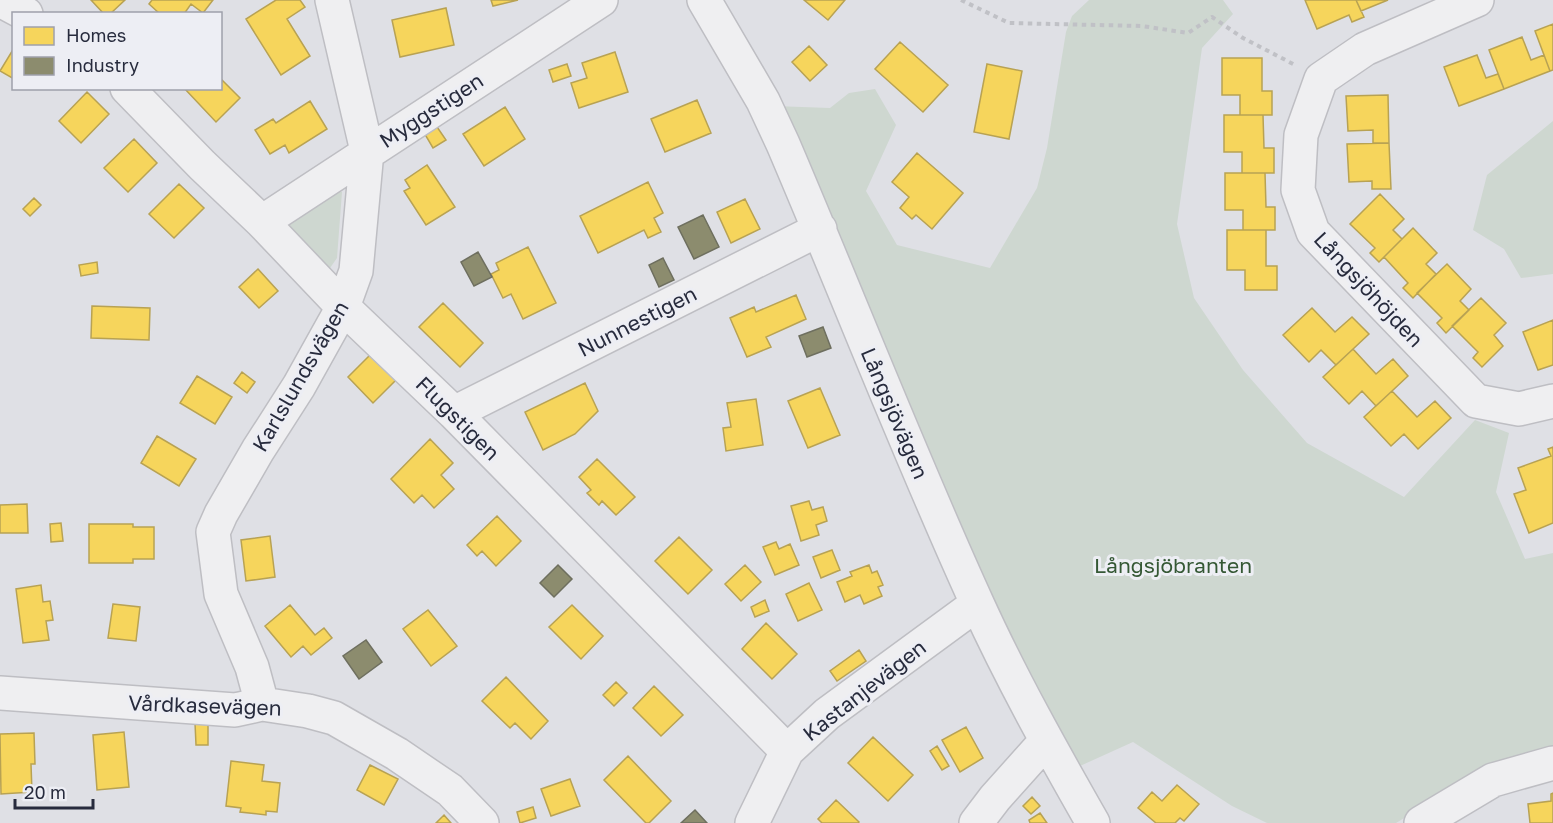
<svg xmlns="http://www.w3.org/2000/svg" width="1553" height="823" font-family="'Golos Text',sans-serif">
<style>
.green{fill:#ced7d0}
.homes{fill:#f6d55c;stroke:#b8a253;stroke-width:1.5}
.industry{fill:#8c8c6e;stroke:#6e6f5f;stroke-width:1.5}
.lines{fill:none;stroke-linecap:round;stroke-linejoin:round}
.minor-casing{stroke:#bebec3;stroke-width:36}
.path{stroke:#c0c1c6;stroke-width:4;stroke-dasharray:4.5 4.5;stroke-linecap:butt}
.minor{stroke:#efeff1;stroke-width:33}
.labels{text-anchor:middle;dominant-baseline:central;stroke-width:6;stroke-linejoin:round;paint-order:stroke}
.street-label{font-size:21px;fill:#272b3d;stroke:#edeef4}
.park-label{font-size:21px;fill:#355835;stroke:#edeef4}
</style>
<rect width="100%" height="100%" fill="#dfe0e5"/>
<!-- green -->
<path class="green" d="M1089 0H1223L1233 14 1202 48 1177 224 1194 298 1243 370 1307 443 1404 497 1475 420 1509 433 1496 492 1525 559 1553 553V749L1483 770 1396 823H1267L1232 806 1133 742 1080 766 983 602 774 106 830 108 849 93 875 89 896 125 866 191 897 245 990 268 1037 188 1047 148 1066 32 1072 16Z
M1553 121V274L1521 278 1504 249 1473 230 1487 175Z
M328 187 342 192 337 258 330 268 321 269 285 227Z"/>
<!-- homes -->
<path class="homes" d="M91 0H125L110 14H104Z
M152 0H213L203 13 191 4 184 14H160L149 4Z
M276 0H300L305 7 287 19 310 56 281 75 246 19Z
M491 0H518L493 6Z
M804 0H845L828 20Z
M1305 0H1356L1364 17 1352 22 1349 15 1317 29Z
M1356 0H1388L1361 11Z
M446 8 454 45 400 57 392 20Z
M1553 24V70L1550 71 1535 31Z
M1522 37 1531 60 1544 55 1550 71 1504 89 1489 50Z
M900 42 948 85 923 112 875 69Z
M809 46 827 65 810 81 792 62Z
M14 48V79L0 71Z
M615 52 628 92 579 108 571 83 587 78 582 63Z
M1477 55 1486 78 1498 74 1504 89 1459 106 1444 67Z
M1222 58H1262V91H1272V115H1240V95H1222Z
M567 64 571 76 553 82 549 70Z
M987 64 1022 71 1009 139 974 132Z
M220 78 240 98 216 122 184 88H220Z
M87 92 109 114 81 143 59 121Z
M1388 95 1389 143H1373V130L1348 131 1346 96Z
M697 100 711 133 665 152 651 119Z
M310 101 327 129 289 153 285 145 270 154 255 130 273 119 276 123Z
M505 107 525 139 484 166 463 134Z
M1224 115H1263L1264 148H1274V173H1242V152H1224Z
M435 124 446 140 433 148 423 131Z
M134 139 157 163 128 192 104 168Z
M1389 143 1391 189H1372V181L1349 182 1347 144Z
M917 153 963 193 932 229 916 215 912 219 900 208 909 197 892 182Z
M427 165 455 207 426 225 404 191 410 188 405 180Z
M1225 173H1265L1266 207H1275V230H1243V210H1225Z
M648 182 663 213 654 218 661 232 648 238 644 230 598 253 580 216Z
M179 184 204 208 174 238 149 214Z
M1380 194 1404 219 1393 230 1402 239 1379 262 1370 253 1375 248 1350 224Z
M34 198 41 205 30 216 23 209Z
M745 199 760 229 731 243 717 212Z
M1413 228 1437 253 1426 264 1436 274 1413 298 1403 288 1408 283 1384 257Z
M1227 230H1266V266H1277V290H1245V270H1227Z
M528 247 556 303 523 319 511 294 503 298 491 274 499 270 496 263Z
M97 262 98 273 81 276 79 265Z
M1447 264 1471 289 1460 301 1469 310 1446 333 1437 323 1442 318 1417 293Z
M258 269 278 291 259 308 239 287Z
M796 295 806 319 766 337 771 347 747 357 730 318 754 307 756 312Z
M1481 298 1506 323 1494 335 1503 346 1482 367 1473 358 1478 352 1452 326Z
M443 303 483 343 460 367 419 327Z
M92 306 150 308 149 340 91 338Z
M1312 308 1335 332 1352 317 1369 334 1336 365 1321 350 1309 362 1283 335Z
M1553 320V365L1538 370 1523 332Z
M1353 349 1376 374 1393 359 1408 376 1376 406 1362 391 1349 404 1323 377Z
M370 355 396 380 373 403 348 377Z
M242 372 255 382 247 393 234 383Z
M197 376 232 397 215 424 180 403Z
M585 383 598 411 575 434 543 450 525 412Z
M820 388 840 435 808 448 788 401Z
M1392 391 1417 417 1435 401 1451 418 1418 449 1404 434 1391 446 1364 417Z
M756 399 763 445 726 451 723 428 731 427 727 403Z
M157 436 196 459 179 486 141 463Z
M430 439 453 463 441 475 454 489 434 508 422 495 414 503 391 479Z
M1553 447V523L1529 533 1514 494 1526 490 1518 468 1551 456 1548 449Z
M597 459 635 497 616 515 602 501 599 505 587 493 591 490 579 477Z
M809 501 812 510 823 507 827 521 816 525 819 535 801 541 791 506Z
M27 504 28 533H0V505Z
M497 516 521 541 496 566 482 551 477 556 467 545Z
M61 523 63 541 51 542 50 524Z
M89 524H133V527H154V559H133V563H89Z
M270 536 275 577 246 581 241 540Z
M679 537 712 570 688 594 655 561Z
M776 542 779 549 790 544 799 565 775 575 763 547Z
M832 550 840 570 821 578 813 557Z
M745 565 761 582 741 601 725 584Z
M869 565 872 573 877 571 883 585 878 587 882 596 864 604 860 595 845 602 837 582 852 576 850 572Z
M809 583 822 610 798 621 786 594Z
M41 585 43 602 50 601 53 620 46 621 49 640 23 643 16 589Z
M765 600 769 611 755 617 751 607Z
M113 604 140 607 136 641 108 638Z
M290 605 315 635 324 628 332 638 311 655 303 646 291 657 265 626Z
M572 605 603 636 581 659 549 627Z
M428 610 457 646 431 666 403 629Z
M766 623 797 654 772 679 742 649Z
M859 650 866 661 837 681 830 671Z
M506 677 548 721 531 739 515 723 510 728 482 701Z
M616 682 627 693 614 706 603 695Z
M654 686 683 715 661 736 633 708Z
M195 723H208V745H196Z
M966 727 983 758 960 772 942 740Z
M124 732 129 787 97 790 93 735Z
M34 733 35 764H31L32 792 1 794 0 734Z
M873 737 913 775 888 801 848 763Z
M937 746 949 766 942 770 930 751Z
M628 756 671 801 649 823H646L604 780Z
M231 761 264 765 262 781 280 783 277 812 266 811V815L240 812 241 808 226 806Z
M370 765 398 779 384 805 357 790Z
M570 779 580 806 551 816 541 789Z
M1177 785 1199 804 1184 821 1180 818 1175 823H1156L1138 808 1152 792 1162 801Z
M1553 793V823H1530L1528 804 1551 801V794Z
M1032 797 1040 806 1031 814 1023 806Z
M836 800 859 822 858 823H822L818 819Z
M533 807 536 818 520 823 517 812Z
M1040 813 1047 823H1030L1029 820Z
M444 815 451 823H436Z"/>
<!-- industry -->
<path class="industry" d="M703 215 719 247 694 259 678 227Z
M478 252 492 277 474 286 461 262Z
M663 258 674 280 659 287 649 265Z
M823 327 831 348 807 357 799 336Z
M558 565 572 579 554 597 540 583Z
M366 640 382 662 359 679 343 656Z
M695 810 707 823H681Z"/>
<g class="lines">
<defs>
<path id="minor" d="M0 0 26 14
M704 0 763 101 783 144C848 296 908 452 977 603 1011 678 1052 751 1093 823
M1477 0 1365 49 1321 79 1301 135 1298 190 1313 232 1476 401 1519 409 1553 401
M127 88 202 165 262 222 343 307 454 413 787 751
M262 222 601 0
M454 413 820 229
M0 693 235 710 262 704 308 711 334 718 397 754 450 790 482 823
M262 704 252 667 221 594 213 532 221 514 258 450 299 386 343 307 356 271 367 151 332 0
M752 823 787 751 827 714 977 604
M976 823 995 798 1046 741
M1421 823 1493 780 1553 763"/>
</defs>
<!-- minor casing -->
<use href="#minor" class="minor-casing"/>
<!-- path -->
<path class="path" d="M961 0 1009 23 1142 26 1188 33 1212 17 1243 38 1297 66"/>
<!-- minor -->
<use href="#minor" class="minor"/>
</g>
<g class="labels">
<!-- street labels -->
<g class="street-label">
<text transform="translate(431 110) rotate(-33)">Myggstigen</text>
<text transform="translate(1369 289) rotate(47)">Långsjöhöjden</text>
<text transform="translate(637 321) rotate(-27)">Nunnestigen</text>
<text transform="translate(300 376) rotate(-60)">Karlslundsvägen</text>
<text transform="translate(895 413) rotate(67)">Långsjövägen</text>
<text transform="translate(458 418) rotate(45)">Flugstigen</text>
<text transform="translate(864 690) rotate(-38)">Kastanjevägen</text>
<text transform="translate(205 705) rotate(2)">Vårdkasevägen</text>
</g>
<!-- park labels -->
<g class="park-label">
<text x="1173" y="565">Långsjöbranten</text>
</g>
</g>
<!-- legend -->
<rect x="12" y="12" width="210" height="78" fill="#edeef4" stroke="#9ea0ab" stroke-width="1.5"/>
<rect x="24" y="27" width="30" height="18" fill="#f6d55c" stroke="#9ea0ab" stroke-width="1.5"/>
<text x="66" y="42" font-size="18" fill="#272b3d">Homes</text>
<rect x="24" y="57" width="30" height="18" fill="#8c8c6e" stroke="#9ea0ab" stroke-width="1.5"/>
<text x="66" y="72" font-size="18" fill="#272b3d">Industry</text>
<!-- scale -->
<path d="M15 799v9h78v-9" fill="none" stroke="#272b3d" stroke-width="3"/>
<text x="24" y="799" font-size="18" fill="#272b3d" stroke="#edeef4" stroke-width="4.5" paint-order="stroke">20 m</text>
</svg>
